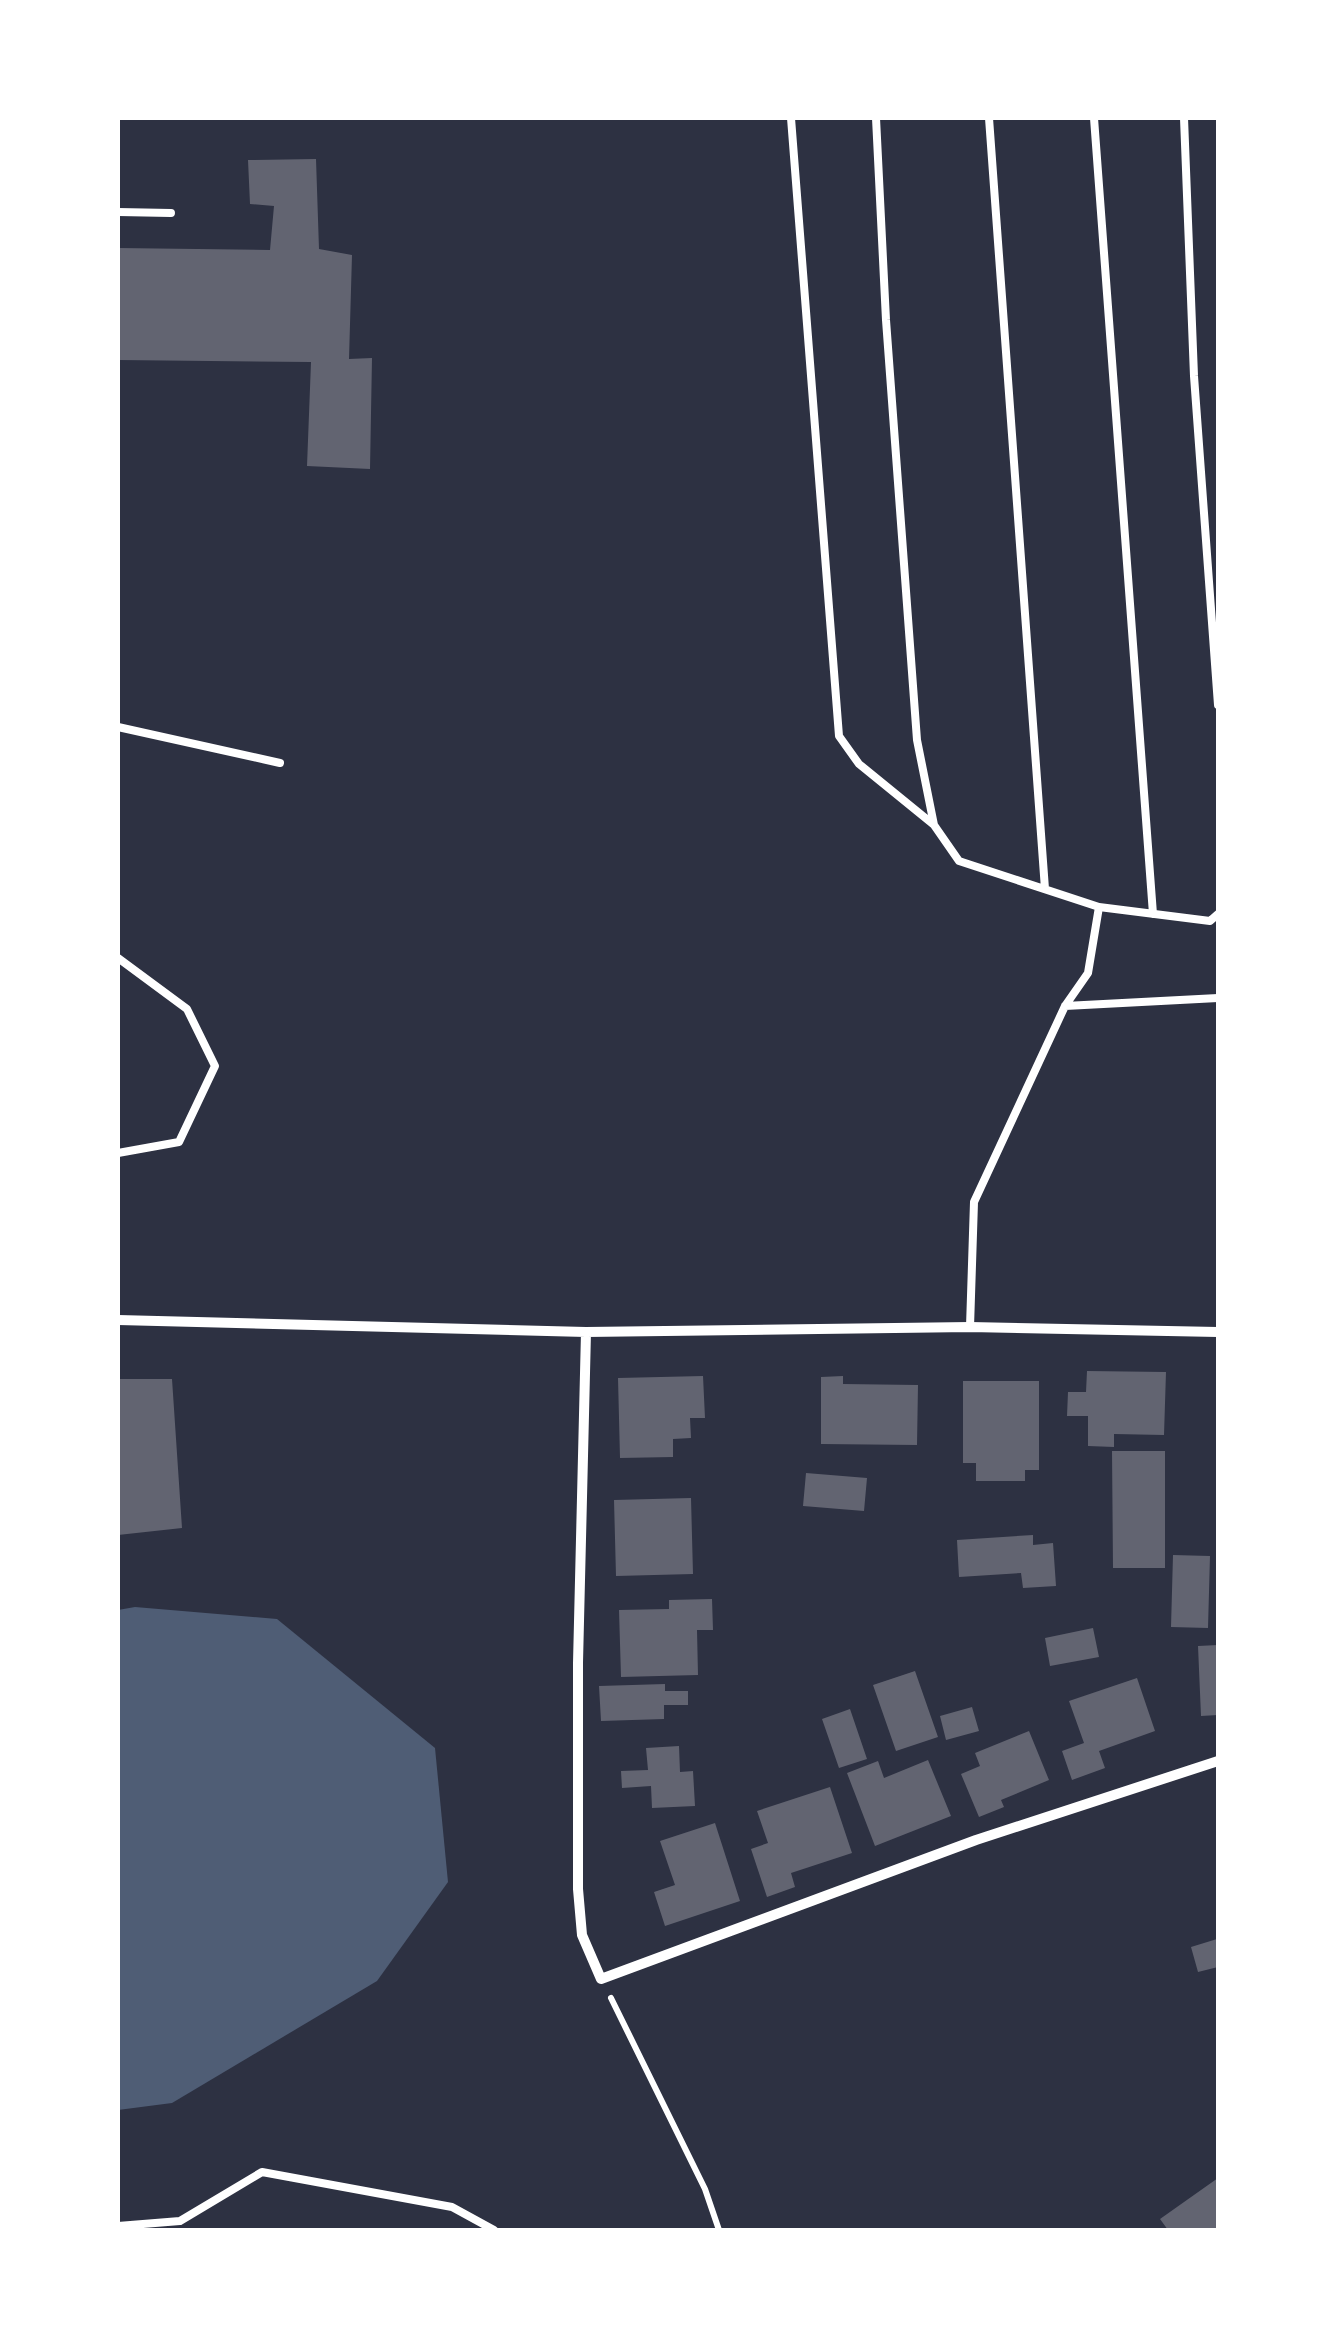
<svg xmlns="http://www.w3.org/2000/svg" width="1336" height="2348" font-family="'Source Sans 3',sans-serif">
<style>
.water{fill:#4f5d75}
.building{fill:#626471}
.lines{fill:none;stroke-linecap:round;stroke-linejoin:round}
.path{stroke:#fff;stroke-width:6}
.service{stroke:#fff;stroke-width:8}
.minor{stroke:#fff;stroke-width:10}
</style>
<rect width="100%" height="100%" fill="#2d3142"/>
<!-- water -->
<path class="water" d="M135 1607 277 1619 435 1748 448 1882 377 1981 172 2103 118 2110V1610Z"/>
<!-- building -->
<path class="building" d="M316 159 319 249 352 255 349 359 372 358 370 469 307 466 311 362 118 360V248L270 250 274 206 250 204 248 160Z
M1087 1371 1166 1372 1164 1435 1114 1434V1447L1088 1446V1416H1067L1068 1392H1086Z
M703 1376 705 1418H690L691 1438 673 1439V1457L620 1458 618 1378Z
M843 1376V1384L918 1385 917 1445 821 1444V1377Z
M118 1379H172L182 1528 118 1535Z
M963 1381H1039V1470H1025V1481H976V1463H963Z
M1112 1451H1165V1568H1113Z
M806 1473 867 1478 864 1511 803 1506Z
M691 1498 693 1574 616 1576 614 1500Z
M1033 1535V1545L1053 1543 1056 1586 1023 1588 1021 1573 959 1577 957 1540Z
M1173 1555 1210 1556 1208 1628 1171 1627Z
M712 1599 713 1630H697L698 1675 621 1677 619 1610 669 1609V1600Z
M1093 1628 1099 1657 1050 1666 1045 1638Z
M1218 1645V1715L1201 1716 1198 1646Z
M915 1671 938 1737 896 1751 873 1685Z
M1137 1678 1155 1731 1099 1751 1105 1768 1072 1780 1062 1751 1084 1743 1069 1701Z
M665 1684V1691H688V1705H664V1719L601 1721 599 1686Z
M972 1707 979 1731 946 1740 940 1716Z
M850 1709 867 1759 839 1768 822 1719Z
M1029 1731 1049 1780 1001 1800 1004 1807 979 1817 961 1774 980 1766 975 1753Z
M679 1746 680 1772 693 1771 695 1806 652 1808 651 1786 622 1788 621 1771 648 1770 646 1748Z
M928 1760 951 1816 875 1846 847 1773 878 1761 884 1778Z
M830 1787 852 1853 791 1873 795 1887 767 1897 751 1849 768 1843 757 1811Z
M715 1823 740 1901 665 1926 654 1892 675 1885 660 1841Z
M1217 1939 1218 1967 1198 1972 1191 1947Z
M1218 2178V2230H1168L1160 2219Z"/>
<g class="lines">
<!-- path -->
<path class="path" d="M611 1998 705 2189 719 2230"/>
<!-- service -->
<path class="service" d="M791 118 839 736 859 764 934 825
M876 118 886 320 917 740 934 825 959 861 1099 907
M989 118 1045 889
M1094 118 1153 914
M1184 118 1194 376 1218 705
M118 212 171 213
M118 727 280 763
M118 958 187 1009 215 1066 179 1142 118 1153
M1065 1006 1218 998
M970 1327 974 1202 1065 1006 1088 973 1099 907 1210 921 1218 914
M118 2226 180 2221 262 2172 452 2207 494 2230"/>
<!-- minor -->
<path class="minor" d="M118 1320 586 1332 970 1327 1218 1332
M586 1332 578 1663V1889L582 1935 601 1979 976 1840 1218 1761"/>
</g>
<!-- border -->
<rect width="1336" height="2348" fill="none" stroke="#ffffff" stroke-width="240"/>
</svg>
